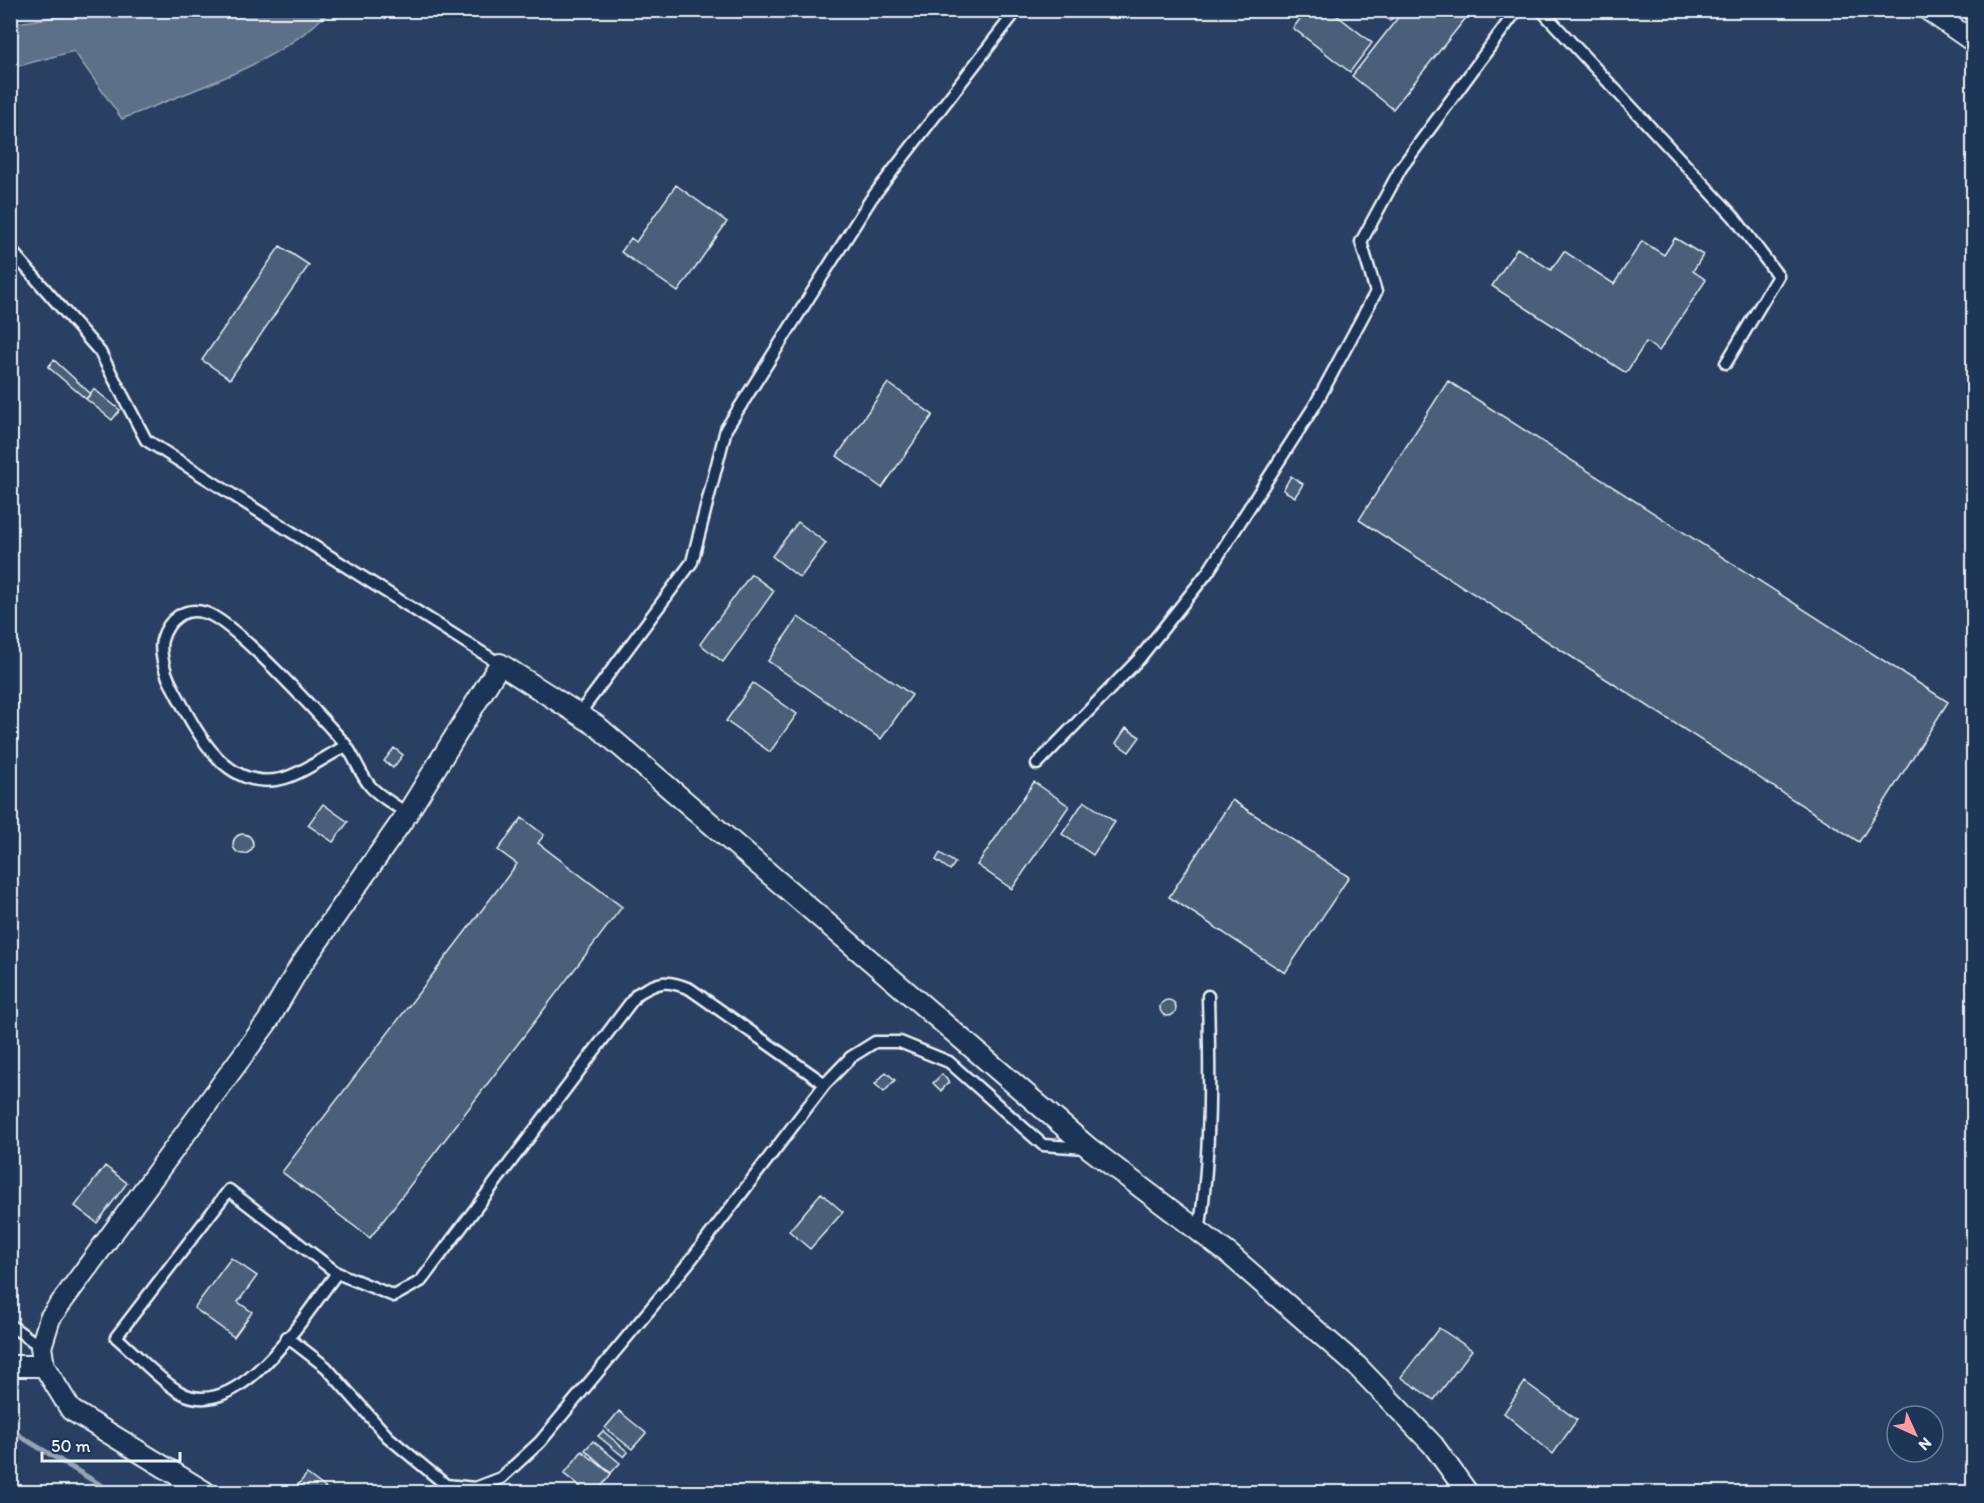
<svg xmlns="http://www.w3.org/2000/svg" width="1984" height="1503" font-family="Itim,sans-serif">
<style>
.built{fill:#2a4162;fill-rule:evenodd}
.water{fill:#5d7089;stroke:#95a4b5;stroke-width:1.5}
.lines{fill:none;stroke-linecap:round;stroke-linejoin:round}
.stream{stroke:#95a4b5;stroke-width:5}
.building{fill:#495e7a;stroke:#e8f1f8;stroke-width:1.5}
.lane-casing{stroke:#e8f1f8;stroke-width:15}
.street-casing{stroke:#e8f1f8;stroke-width:24}
.lane{stroke:#1d3557;stroke-width:10}
.street{stroke:#1d3557;stroke-width:20}
</style>
<rect width="100%" height="100%" fill="#1d3557"/>
<filter id="ink" filterUnits="userSpaceOnUse"><feTurbulence type="fractalNoise" baseFrequency=".0167" numOctaves="2"/><feDisplacementMap in="SourceGraphic" scale="12" xChannelSelector="R" yChannelSelector="G"/><feConvolveMatrix kernelMatrix="1 2 1 2 8 2 1 2 1" color-interpolation-filters="sRGB"/></filter>
<g filter="url(#ink)">
<!-- built -->
<path class="built" d="M10 11H1973V1492H11ZM1897 1416H1933V1452H1897Z"/>
<!-- water -->
<path class="water" d="M101 10H329V11C282 63 186 92 122 119L74 51 11 68V24Z"/>
<g class="lines">
<!-- stream -->
<path class="stream" d="M10 1430 112 1492"/>
</g>
<!-- building -->
<path class="building" d="M1307 10H1330L1372 43 1350 72 1293 28Z
M1377 10H1399L1390 21Z
M1404 10H1465L1469 14 1393 109 1352 76Z
M676 185 727 222 678 292 621 252 631 238 636 242Z
M1675 238 1703 255 1693 271 1706 280 1659 351 1646 342 1626 373 1492 286 1517 248 1551 270 1564 251 1614 284 1642 241 1664 255Z
M280 246 309 265 230 379 202 360Z
M54 360 91 394 86 399 48 367Z
M1448 381 1948 702 1859 842 1359 520Z
M888 383 933 415 882 488 837 456Z
M94 389 120 410 112 420 86 399Z
M1291 476 1303 484 1295 497 1283 490Z
M798 522 826 543 800 578 772 556Z
M751 574 774 591 723 662 700 644Z
M798 617 912 695 881 739 768 661Z
M753 683 797 714 770 752 726 721Z
M1126 728 1140 737 1129 752 1116 743Z
M394 748 403 755 393 768 384 761Z
M1034 782 1069 806 1012 889 977 865Z
M1232 800 1349 877 1285 973 1169 897Z
M1084 801 1115 822 1093 855 1062 834Z
M323 804 348 822 333 842 308 825Z
M522 818 544 835 538 843 622 907 370 1238 282 1172 517 864 498 850Z
M233 844a10 10 0 1 1 20 0a10 10 0 1 1-20 0Z
M940 853 955 863 950 870 936 860Z
M1160 1008a8 8 0 1 1 16 0a8 8 0 1 1-16 0Z
M886 1072 895 1080 884 1092 875 1084Z
M942 1074 949 1082 941 1091 933 1083Z
M105 1166 127 1183 97 1223 75 1206Z
M821 1193 843 1212 810 1249 789 1231Z
M231 1258 257 1276 238 1302 252 1312 234 1337 194 1308Z
M1439 1328 1472 1350 1434 1400 1401 1377Z
M1525 1382 1577 1420 1553 1454 1504 1413Z
M619 1411 646 1433 632 1449 605 1428Z
M603 1431 628 1452 624 1457 598 1436Z
M593 1441 620 1463 611 1473 585 1450Z
M582 1451 611 1474 597 1492H587L564 1474Z
M307 1474 331 1492H292Z"/>
<g class="lines">
<defs>
<path id="lane" d="M1541 10 1734 217 1778 276 1726 363
M10 249 100 352 146 440 500 664
M579 714 692 562 726 429 871 199 1017 10
M346 746C328 755 300 775 281 779 222 792 194 726 171 684 165 673 159 651 162 640 168 619 185 606 206 613 235 622 322 718 345 744 355 757 360 775 371 787 380 797 396 805 407 814
M1037 764 1139 659 1208 572 1315 405 1376 292 1361 242 1401 168 1517 10
M1199 1233C1211 1154 1210 1075 1208 996
M337 1273C307 1311 238 1428 178 1391 156 1377 136 1354 116 1337L229 1190 337 1273 394 1296 421 1281 637 994C659 981 666 979 690 989L825 1084
M10 1325 41 1347
M287 1337 326 1367 388 1437 446 1485 475 1488 501 1478 540 1442 690 1261 825 1084 851 1057 875 1042H900L949 1062 1043 1145 1086 1148"/>
<path id="street" d="M1928 10 1974 42
M10 1366H44
M205 1492 71 1410 44 1366 41 1347 50 1318 268 1021 299 968 407 814 500 664 597 726 1089 1148 1229 1254 1357 1366 1433 1445 1467 1492"/>
</defs>
<!-- lane casing -->
<use href="#lane" class="lane-casing"/>
<!-- street casing -->
<use href="#street" class="street-casing"/>
<!-- lane -->
<use href="#lane" class="lane"/>
<!-- street -->
<use href="#street" class="street"/>
</g>
</g>
<!-- margin -->
<rect width="1984" height="1503" fill="none" stroke="#1d3557" stroke-width="36"/>
<rect x="18" y="18" width="1948" height="1467" fill="none" stroke="#e8f1f8" stroke-width="2" filter="url(#ink)"/>
<!-- north arrow -->
<g transform="translate(1915 1434) rotate(135)"><circle r="28" fill="#1d3557" stroke="#6e8097" stroke-width="1.5"/>
<path d="M0-4.5L10 22L0 15L-10 22Z" fill="#ff9aa2"/>
<text y="-9" font-size="16" font-weight="bold" text-anchor="middle" fill="#e8f1f8">N</text>
</g>
<!-- scale -->
<path d="M42 1452v9h138v-9" fill="none" stroke="#e8f1f8" stroke-width="3"/>
<text x="51" y="1452" font-size="18" fill="#e8f1f8" stroke="#1d3557" stroke-width="4.5" paint-order="stroke">50 m</text>
</svg>
